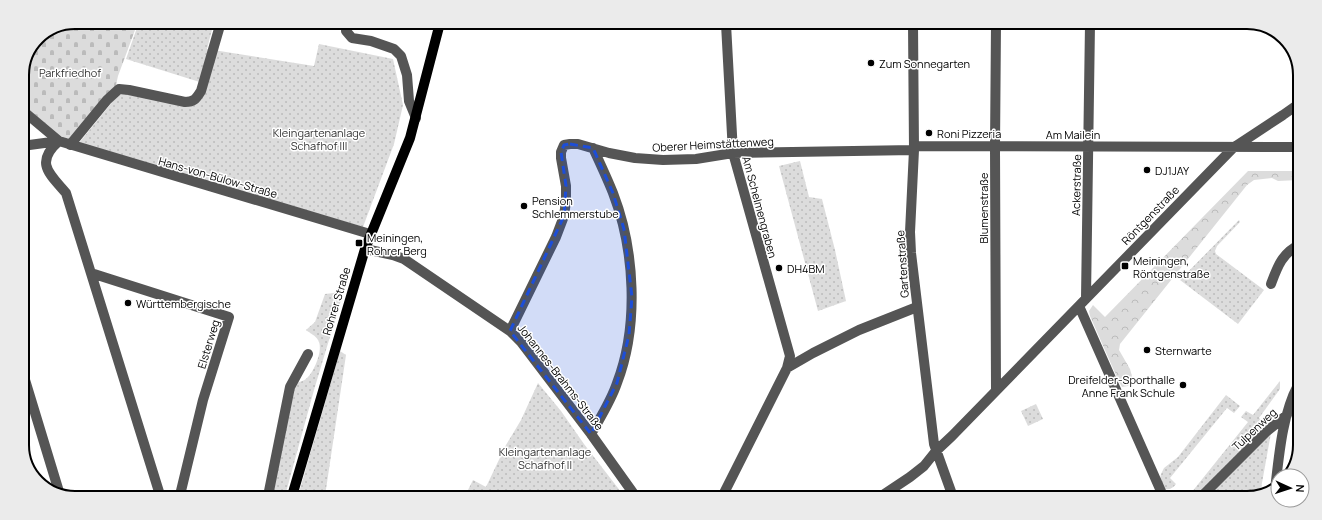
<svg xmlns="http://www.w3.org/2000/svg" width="1322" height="520" font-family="Manrope,sans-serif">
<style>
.green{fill:url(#green-dots)}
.forest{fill:url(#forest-crowns)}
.cemetery{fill:url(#cemetery-stones)}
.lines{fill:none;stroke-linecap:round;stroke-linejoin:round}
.minor{stroke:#555;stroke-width:10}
.major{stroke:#000;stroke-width:10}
.marked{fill:#1d4ed8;fill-opacity:0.2;stroke:#1d4ed8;stroke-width:3;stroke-dasharray:8 5;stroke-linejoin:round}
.poi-dot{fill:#000;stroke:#fff;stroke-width:1.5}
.labels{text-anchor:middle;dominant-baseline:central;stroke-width:3;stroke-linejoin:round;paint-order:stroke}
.poi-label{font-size:11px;fill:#000;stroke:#fff;text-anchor:start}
.park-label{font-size:11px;fill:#333;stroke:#fff}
.street-label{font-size:11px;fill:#000;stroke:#fff}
.rim{fill:none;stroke:#000;stroke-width:2}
</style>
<defs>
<pattern id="green-dots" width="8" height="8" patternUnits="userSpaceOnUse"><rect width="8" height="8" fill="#dcdcdc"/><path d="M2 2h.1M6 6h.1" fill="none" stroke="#bbb" stroke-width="1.8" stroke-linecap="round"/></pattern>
<pattern id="forest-crowns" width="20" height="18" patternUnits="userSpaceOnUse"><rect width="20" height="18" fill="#dcdcdc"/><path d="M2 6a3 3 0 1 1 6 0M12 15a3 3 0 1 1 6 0" fill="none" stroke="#bbb"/></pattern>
<pattern id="cemetery-stones" width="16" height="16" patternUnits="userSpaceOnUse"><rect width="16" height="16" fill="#dcdcdc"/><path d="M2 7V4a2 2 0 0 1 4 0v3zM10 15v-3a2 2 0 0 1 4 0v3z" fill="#bbb"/></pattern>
</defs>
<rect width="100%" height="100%" fill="#fff"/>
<!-- green -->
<path class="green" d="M139 22H214L207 49 314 66 319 44 393 59 403 105 394 144 363 227 79 143 118 95 128 93 190 106 206 84 126 59Z
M800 161 809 197 822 199 835 250 846 301 818 311 779 166Z
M1239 220 1240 222 1217 246 1215 251 1216 254 1264 290 1238 324 1180 280Z
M343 278 347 280 314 390 285 496H271L295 383C300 382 304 381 307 378 314 372 324 349 318 340 316 336 310 333 306 330L315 322 325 294 334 293 341 284Z
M340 351 346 355 325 496H298Z
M1280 381V389L1259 418 1268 425 1197 498H1187L1248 422 1241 417 1246 411 1253 415Z
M538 383 561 411 584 444 621 492 619 496H465L473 480 486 487 506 445 521 420Z
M1226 395 1240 406 1234 413 1227 408 1170 478 1176 484C1173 488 1170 490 1165 489L1160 479 1161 474 1164 468 1178 457Z
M1036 404 1043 419 1028 426 1021 411Z
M1271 433 1260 494 1247 498H1205Z"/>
<!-- forest -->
<path class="forest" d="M1248 171H1299V180L1278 181 1272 178 1254 180 1247 185 1120 344 1119 350 1130 369 1133 380 1128 386 1122 387 1119 382 1090 316 1089 311 1093 305 1105 317Z"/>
<!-- cemetery -->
<path class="cemetery" d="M75 22H138L118 76 116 85 71 139 62 137 22 104V72L38 37Z"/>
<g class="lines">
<!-- minor -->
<path class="minor" d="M913 24 914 150 910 232 911 253 934 444 953 497
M996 24 995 147 996 391
M346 31 352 38 371 41 394 49 401 56 407 75 409 101 416 118
M22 110 59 141 370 234
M59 141C34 163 50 174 66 193L160 495
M70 145 107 100 119 89 129 90 185 102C194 102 196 99 201 91L221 22
M22 146 59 141
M914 146 1299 147
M365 249 393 255 404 259 510 331 521 342 591 434 636 497
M91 273 229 317 203 400 180 495
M1271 284C1277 268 1282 253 1299 245
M1086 298 1090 24
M1079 306 1164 498
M510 331 556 237 564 216 566 201V186L561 158V152L564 145 570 144H578L609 153 635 158 663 160 696 159 733 153 914 150
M787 368 813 353 859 330 917 307
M22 370 60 495
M591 434C600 418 611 401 617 383 639 326 635 250 613 193 607 178 600 163 593 148
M1275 490C1279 456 1282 415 1298 385
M268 496 290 387 308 354
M722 497 787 368 790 356 733 153 726 24
M880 497 910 477 924 466 936 451 952 436 1233 148 1283 115 1300 103
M1200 498 1267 431 1287 415"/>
<!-- major -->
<path class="major" d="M292 496 365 249 410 138 440 23"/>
</g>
<!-- marked area -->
<path class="marked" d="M570 144 593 148 613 193 624 229 632 297 629 335 617 383 591 434 510 331 564 216 566 186 561 152 564 145Z"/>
<!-- markers -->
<g class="poi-dot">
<circle cx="871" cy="63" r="4"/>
<circle cx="929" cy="133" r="4"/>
<circle cx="1147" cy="170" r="4"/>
<circle cx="524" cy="206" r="4"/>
<rect x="355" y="239" width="8" height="8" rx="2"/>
<rect x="1121" y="262" width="8" height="8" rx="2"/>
<circle cx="779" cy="268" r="4"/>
<circle cx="128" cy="303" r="4"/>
<circle cx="1147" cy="350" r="4"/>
<circle cx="1183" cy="385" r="4"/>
</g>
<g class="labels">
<!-- poi labels -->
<g class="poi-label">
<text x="879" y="63">Zum Sonnegarten</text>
<text x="937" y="133">Roni Pizzeria</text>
<text x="1155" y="170">DJ1JAY</text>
<text x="532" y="200">Pension<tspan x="532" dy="13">Schlemmerstube</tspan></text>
<text x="367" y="237">Meiningen,<tspan x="367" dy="13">Rohrer Berg</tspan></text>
<text x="1133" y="260">Meiningen,<tspan x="1133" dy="13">Röntgenstraße</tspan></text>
<text x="787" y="268">DH4BM</text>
<text x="136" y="303">Württembergische</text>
<text x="1155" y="350">Sternwarte</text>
<text x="1175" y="379" text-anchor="end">Dreifelder-Sporthalle<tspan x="1175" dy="13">Anne Frank Schule</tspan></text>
</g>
<!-- park labels -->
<g class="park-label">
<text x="70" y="72">Parkfriedhof</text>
<text x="319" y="132">Kleingartenanlage<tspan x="319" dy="13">Schafhof III</tspan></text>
<text x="545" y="451">Kleingartenanlage<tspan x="545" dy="13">Schafhof II</tspan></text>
</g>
<!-- street labels -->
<g class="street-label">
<text x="1073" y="134">Am Mailein</text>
<text transform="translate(713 144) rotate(-3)">Oberer Heimstättenweg</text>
<text transform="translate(218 177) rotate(16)">Hans-von-Bülow-Straße</text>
<text transform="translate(1076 185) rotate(-89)">Ackerstraße</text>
<text transform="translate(760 207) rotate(75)">Am Schelmengraben</text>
<text transform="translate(983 208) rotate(-90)">Blumenstraße</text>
<text transform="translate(1150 215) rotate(-46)">Röntgenstraße</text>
<text transform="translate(902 264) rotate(-94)">Gartenstraße</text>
<text transform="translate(336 301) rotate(-73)">Rohrer Straße</text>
<text transform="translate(208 344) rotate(-73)">Elsterweg</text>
<text transform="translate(561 377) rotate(52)">Johannes-Brahms-Straße</text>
<text transform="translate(1254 429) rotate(-43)">Tulpenweg</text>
</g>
</g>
<!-- crop -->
<path d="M0 0H1322V520H0ZM75 29H1247A46 46 0 0 1 1293 75V445A46 46 0 0 1 1247 491H75A46 46 0 0 1 29 445V75A46 46 0 0 1 75 29Z" fill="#ebebeb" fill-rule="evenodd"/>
<path class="rim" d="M75 29H1247A46 46 0 0 1 1293 75V445A46 46 0 0 1 1247 491H75A46 46 0 0 1 29 445V75A46 46 0 0 1 75 29Z"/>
<!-- north arrow -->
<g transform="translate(1290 488) rotate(93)"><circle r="19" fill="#ffffff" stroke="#999999"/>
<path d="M0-3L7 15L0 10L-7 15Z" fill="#000000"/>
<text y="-6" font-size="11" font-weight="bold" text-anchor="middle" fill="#000000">N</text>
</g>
</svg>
